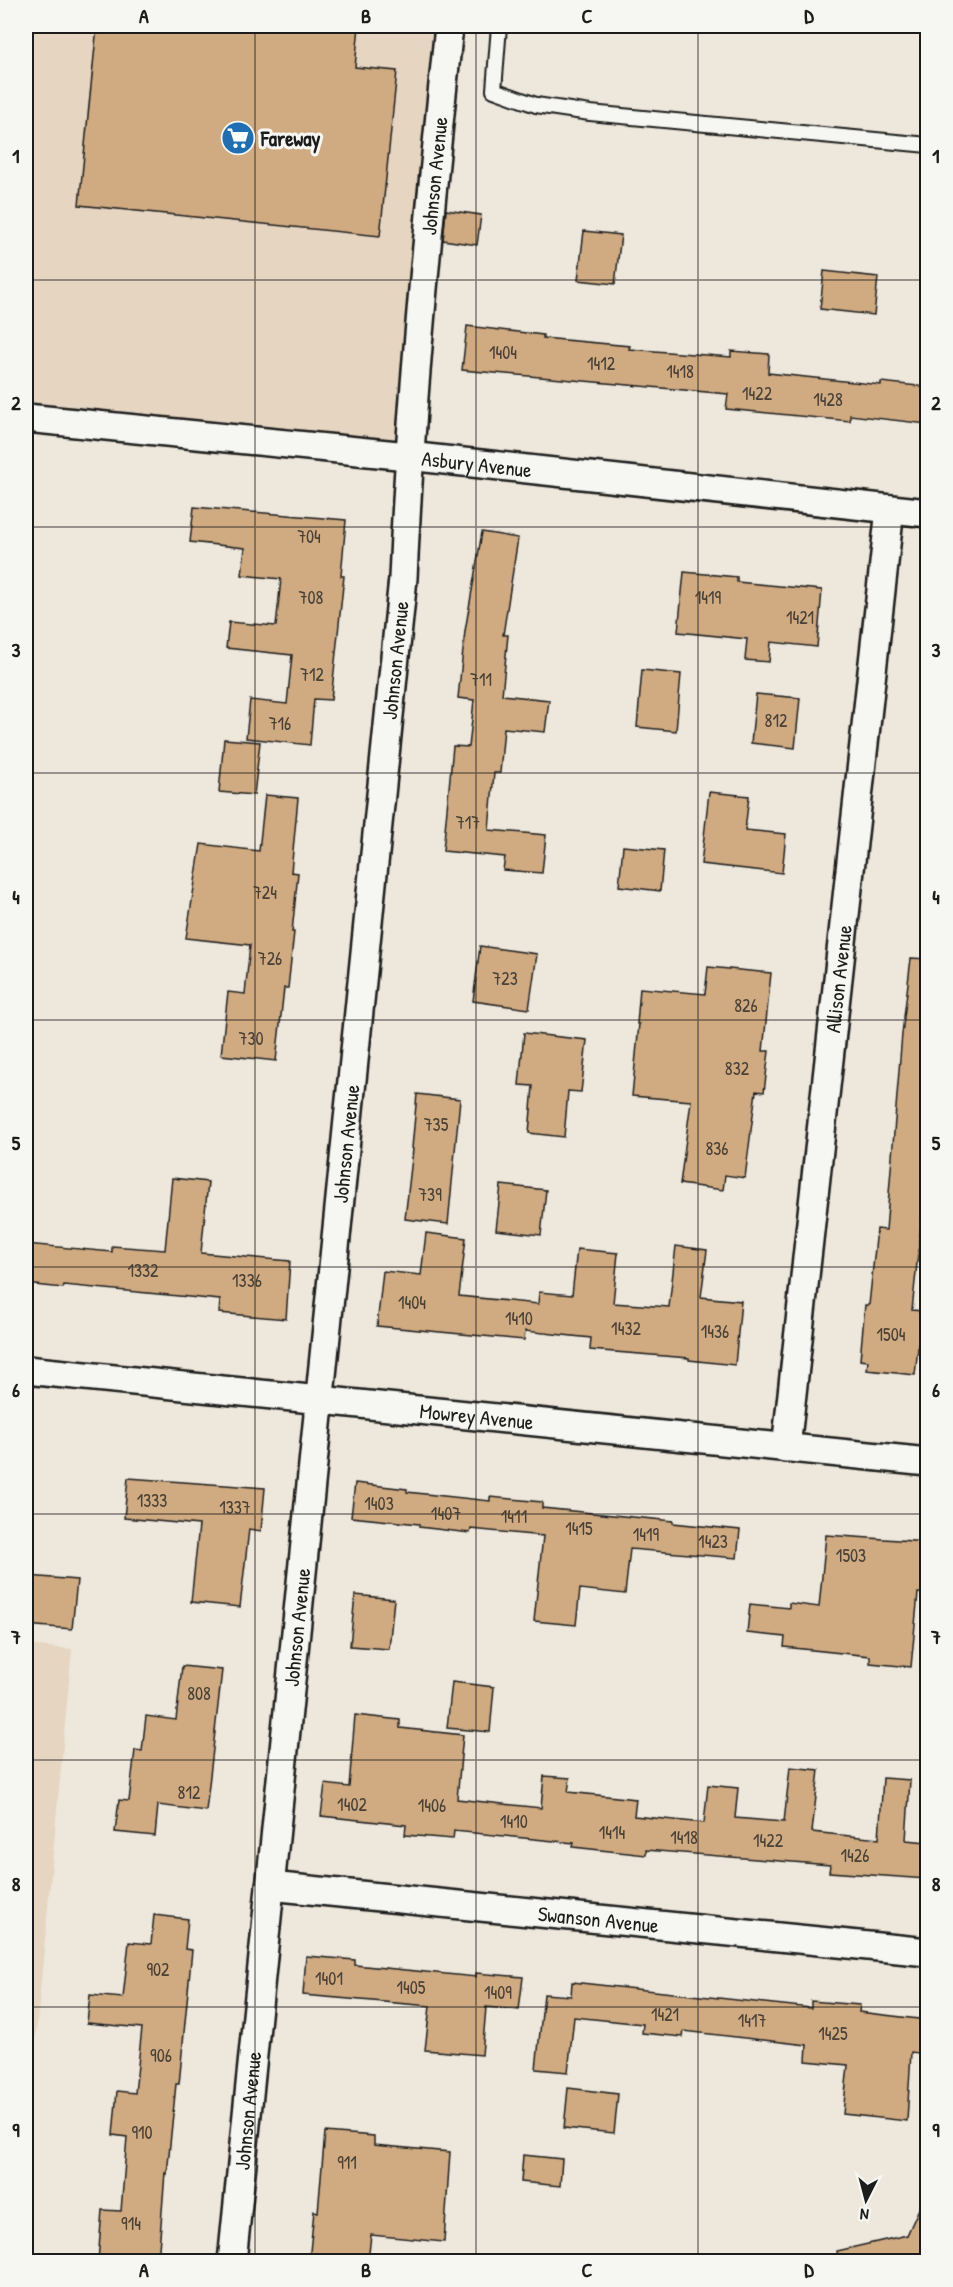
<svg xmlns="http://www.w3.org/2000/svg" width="953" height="2287" font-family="'Patrick Hand',sans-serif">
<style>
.built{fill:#e5d5c1}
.building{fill:#d0ab82;stroke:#1c1c1c;stroke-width:1.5}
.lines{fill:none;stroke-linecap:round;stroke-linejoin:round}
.lane-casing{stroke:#1c1c1c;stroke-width:18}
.street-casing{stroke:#1c1c1c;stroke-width:32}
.lane{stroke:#f6f6f2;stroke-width:14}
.street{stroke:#f6f6f2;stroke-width:27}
.grid{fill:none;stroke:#1c1c1c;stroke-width:1.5;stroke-opacity:0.55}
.labels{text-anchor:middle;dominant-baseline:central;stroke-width:6;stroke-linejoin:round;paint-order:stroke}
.number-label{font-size:18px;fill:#494036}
.poi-label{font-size:21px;font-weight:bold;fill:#1c1c1c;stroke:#f6f6f2;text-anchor:start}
.street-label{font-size:21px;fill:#1c1c1c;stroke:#f6f6f2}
.neatline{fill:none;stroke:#1c1c1c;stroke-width:2}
.grid-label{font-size:20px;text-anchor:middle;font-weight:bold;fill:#1c1c1c}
</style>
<rect width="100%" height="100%" fill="#eee7dc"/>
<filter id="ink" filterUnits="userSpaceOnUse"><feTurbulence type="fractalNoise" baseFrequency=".0167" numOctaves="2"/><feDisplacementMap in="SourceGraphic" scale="12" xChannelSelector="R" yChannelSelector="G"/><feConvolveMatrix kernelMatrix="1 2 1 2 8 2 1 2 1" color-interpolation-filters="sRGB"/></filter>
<g filter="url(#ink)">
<!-- built -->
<path class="built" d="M26 26H445L403 454 26 429Z
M26 1645 72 1649 26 2141Z"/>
<!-- building -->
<path class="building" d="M97 26H359L355 67 397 71 380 236 79 205Z
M446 210 481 215 477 245 443 240Z
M584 231 621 235 615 284 578 280Z
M824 271 878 277 874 315 820 309Z
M467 326 543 335V338L630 346 629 349 731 357V351L769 354 768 373 881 385V382L927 387V424L850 415V421L726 409 728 394 462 370Z
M194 507 346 520 341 576H344L331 700 314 699 310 745 246 738 250 700 287 704 292 655 226 648 229 622 276 626 281 579 242 575 245 548 190 542Z
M482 532 518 538 503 635H508L502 695 549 700 545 732 504 728 500 773H494L489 830 546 835 542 873 503 870 505 857 443 851 453 746 469 747 474 700 458 698 465 631Z
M684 572 737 577V582L822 590 817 647 771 642 769 662 745 660 747 639 678 632Z
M642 670 681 674 676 731 637 727Z
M756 694 800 698 795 748 751 743Z
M224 739 260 742 254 795 219 792Z
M709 792 749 796 745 830 786 834 782 873 701 864Z
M265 795 298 798 291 872 298 873 292 932H294L288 988H284L276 1061 221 1055 228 992 245 994 250 945 186 938 201 844 259 851Z
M623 846 664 850 660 891 619 886Z
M480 946 537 954 529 1009 473 1001Z
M911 958 927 959V1197H924L912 1310 922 1311 915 1375 867 1370 868 1361 860 1360 865 1305H869L877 1229 886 1230 902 1034Z
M708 967 771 973 763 1051H769L764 1092 756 1091 745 1178 725 1175 723 1190 680 1184 691 1101 632 1096 639 1024H637L640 988 705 994Z
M524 1033 587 1040 581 1092 568 1091 564 1137 529 1133 533 1086 519 1085Z
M417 1094 460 1099 448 1224 405 1219 413 1149 412 1148Z
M172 1178 208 1182 201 1253 290 1261 286 1319 219 1313 220 1300 64 1285 63 1288 26 1284V1244L112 1252V1246L165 1250Z
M501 1185 546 1190 541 1235 496 1230Z
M426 1233 466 1238 459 1296 538 1304 539 1292 572 1295 577 1249 618 1253 613 1303 669 1307 676 1246 707 1250 701 1297 741 1301 735 1365 689 1360V1358L590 1350 591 1338 525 1331 524 1340 377 1326 383 1271 421 1275Z
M128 1478 265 1488 261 1531 249 1529 240 1607 191 1602 199 1525 124 1518Z
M355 1483 407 1489V1492L490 1501V1497L542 1502V1508L673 1521V1523L740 1530 737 1558 630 1549 625 1594 580 1589 576 1625 534 1621 543 1536 471 1529 470 1533 419 1527V1524L351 1517Z
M826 1535 927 1542V1594L918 1593 911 1667 870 1663V1656L784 1647 785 1637 747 1633 750 1604 789 1608V1603L819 1607Z
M28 1576 77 1580 72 1629 26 1625Z
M355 1595 394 1599 389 1649 350 1646Z
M182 1666 222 1670 206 1811 158 1805 155 1836 115 1832 119 1800 129 1801 135 1750 142 1751 146 1716 176 1720Z
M452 1682 494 1687 490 1732 447 1728Z
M355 1715 400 1720V1728L463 1735 457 1799 541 1808 544 1776 570 1778 568 1792 636 1799 634 1816 704 1823 708 1785 738 1788 735 1818 784 1822 790 1767 819 1770 812 1832 879 1839 883 1778 910 1780 906 1840 927 1842V1879L829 1872 830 1865 646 1850V1855L573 1847 574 1843 454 1831 453 1839 405 1835 406 1825 321 1816 325 1784 349 1787Z
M154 1915 188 1919 185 1949 192 1950 179 2084H176L167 2174 165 2173 158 2262H98L102 2210 121 2211 127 2137 113 2135 117 2091 135 2093 142 2028 87 2023 90 1995 123 1998 129 1942 151 1944Z
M306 1956 355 1960V1965L476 1977V1973L523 1977 519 2010 486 2007 482 2055 425 2050 430 2006 303 1995Z
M572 1982 811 2008V2001L860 2005 859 2012 927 2020V2054L911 2052 907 2121 843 2114 848 2065 806 2061 807 2045 684 2031 683 2037 642 2033 643 2024 574 2017 568 2072 536 2069 544 1994 571 1996Z
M568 2088 618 2094 614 2133 564 2128Z
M325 2132 374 2136V2145L450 2152 444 2242 371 2235 368 2262H309L314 2211 318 2212Z
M523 2155 562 2159 560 2186 521 2182Z
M927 2191V2262H839L837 2251 907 2235Z"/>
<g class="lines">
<defs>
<path id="lane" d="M499 26 494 90 536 105 590 113 928 145"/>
<g id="street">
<path id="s1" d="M26 418 408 456 928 513"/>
<path id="s2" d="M26 1370 928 1462"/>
<path id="s3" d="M786 1448 890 509"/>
<path id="s4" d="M270 1886 928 1952"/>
<path id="s5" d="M232 2262 403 578C411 393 430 210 449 26"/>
</g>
</defs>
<!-- lane casing -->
<use href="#lane" class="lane-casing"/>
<!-- street casing -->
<use href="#street" class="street-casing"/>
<!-- lane -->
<use href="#lane" class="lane"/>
<!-- street -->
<use href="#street" class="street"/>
</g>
</g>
<!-- grid -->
<path class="grid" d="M255 26V2262M476 26V2262M698 26V2262M26 280H928M26 527H928M26 773H928M26 1020H928M26 1267H928M26 1514H928M26 1760H928M26 2007H928"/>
<!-- icons -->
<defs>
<symbol id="supermarket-disc" viewBox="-11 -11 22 22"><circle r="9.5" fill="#1f6fb2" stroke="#f6f6f2"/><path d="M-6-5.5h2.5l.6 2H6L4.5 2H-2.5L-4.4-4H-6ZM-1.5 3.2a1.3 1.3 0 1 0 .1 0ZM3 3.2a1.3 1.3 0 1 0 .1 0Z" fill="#fff"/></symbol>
</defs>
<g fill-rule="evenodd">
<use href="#supermarket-disc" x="219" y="119" width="38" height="38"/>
</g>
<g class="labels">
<!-- number labels -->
<g class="number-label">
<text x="503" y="352">1404</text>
<text x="601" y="363">1412</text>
<text x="680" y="371">1418</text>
<text x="757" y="393">1422</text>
<text x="828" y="399">1428</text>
<text x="309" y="536">704</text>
<text x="311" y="597">708</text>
<text x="708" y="597">1419</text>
<text x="800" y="617">1421</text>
<text x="312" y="674">712</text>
<text x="481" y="679">711</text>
<text x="776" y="720">812</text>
<text x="280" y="723">716</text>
<text x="468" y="822">717</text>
<text x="265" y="892">724</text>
<text x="270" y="958">726</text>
<text x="505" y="978">723</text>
<text x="746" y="1005">826</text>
<text x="251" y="1038">730</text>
<text x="737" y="1068">832</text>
<text x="436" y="1124">735</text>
<text x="717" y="1148">836</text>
<text x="430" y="1194">739</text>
<text x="143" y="1270">1332</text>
<text x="247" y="1280">1336</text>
<text x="412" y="1302">1404</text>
<text x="519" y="1318">1410</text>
<text x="626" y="1328">1432</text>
<text x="715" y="1331">1436</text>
<text x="891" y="1334">1504</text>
<text x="152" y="1500">1333</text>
<text x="379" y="1503">1403</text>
<text x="235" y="1507">1337</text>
<text x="446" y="1513">1407</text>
<text x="514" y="1516">1411</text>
<text x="579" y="1528">1415</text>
<text x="646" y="1534">1419</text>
<text x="713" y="1541">1423</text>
<text x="851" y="1555">1503</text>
<text x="199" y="1693">808</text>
<text x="189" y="1792">812</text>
<text x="352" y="1804">1402</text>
<text x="432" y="1805">1406</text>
<text x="514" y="1821">1410</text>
<text x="612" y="1832">1414</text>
<text x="684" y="1837">1418</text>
<text x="768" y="1840">1422</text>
<text x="855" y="1855">1426</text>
<text x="158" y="1969">902</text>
<text x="329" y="1978">1401</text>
<text x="411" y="1987">1405</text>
<text x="498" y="1992">1409</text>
<text x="665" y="2014">1421</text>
<text x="752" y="2020">1417</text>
<text x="833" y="2033">1425</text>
<text x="161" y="2055">906</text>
<text x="142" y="2132">910</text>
<text x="347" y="2162">911</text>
<text x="131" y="2223">914</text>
</g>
<!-- poi labels -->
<g class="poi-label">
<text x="261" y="138">Fareway</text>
</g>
<!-- street labels -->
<g class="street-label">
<text stroke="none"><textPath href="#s5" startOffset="2096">Johnson Avenue</textPath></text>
<text stroke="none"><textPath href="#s1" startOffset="453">Asbury Avenue</textPath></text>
<text stroke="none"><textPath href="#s5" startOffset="1610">Johnson Avenue</textPath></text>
<text stroke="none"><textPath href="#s3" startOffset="472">Allison Avenue</textPath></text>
<text stroke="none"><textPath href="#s5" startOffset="1124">Johnson Avenue</textPath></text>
<text stroke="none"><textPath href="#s2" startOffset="453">Mowrey Avenue</textPath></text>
<text stroke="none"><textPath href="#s5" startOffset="638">Johnson Avenue</textPath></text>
<text stroke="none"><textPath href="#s4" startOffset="330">Swanson Avenue</textPath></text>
<text stroke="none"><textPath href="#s5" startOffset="152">Johnson Avenue</textPath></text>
</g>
</g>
<!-- margin -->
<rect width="953" height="2287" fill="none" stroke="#f6f6f2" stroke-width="66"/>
<!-- north arrow -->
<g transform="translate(866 2200) rotate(186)" stroke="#f6f6f2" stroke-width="4.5" paint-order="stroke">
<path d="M0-4.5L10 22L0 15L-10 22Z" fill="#1c1c1c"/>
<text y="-9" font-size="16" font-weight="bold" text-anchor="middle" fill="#1c1c1c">N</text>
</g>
<rect x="33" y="33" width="887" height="2221" class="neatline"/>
<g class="grid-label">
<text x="144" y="23">A</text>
<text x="366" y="23">B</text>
<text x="587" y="23">C</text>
<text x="809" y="23">D</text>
<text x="16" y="163">1</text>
<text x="936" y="163">1</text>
<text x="16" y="410">2</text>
<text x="936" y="410">2</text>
<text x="16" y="657">3</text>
<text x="936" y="657">3</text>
<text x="16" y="904">4</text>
<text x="936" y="904">4</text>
<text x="16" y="1150">5</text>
<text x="936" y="1150">5</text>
<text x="16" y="1397">6</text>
<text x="936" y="1397">6</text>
<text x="16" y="1644">7</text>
<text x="936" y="1644">7</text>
<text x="16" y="1891">8</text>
<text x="936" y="1891">8</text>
<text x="16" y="2137">9</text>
<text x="936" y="2137">9</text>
<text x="144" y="2277">A</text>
<text x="366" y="2277">B</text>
<text x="587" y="2277">C</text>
<text x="809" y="2277">D</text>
</g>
</svg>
